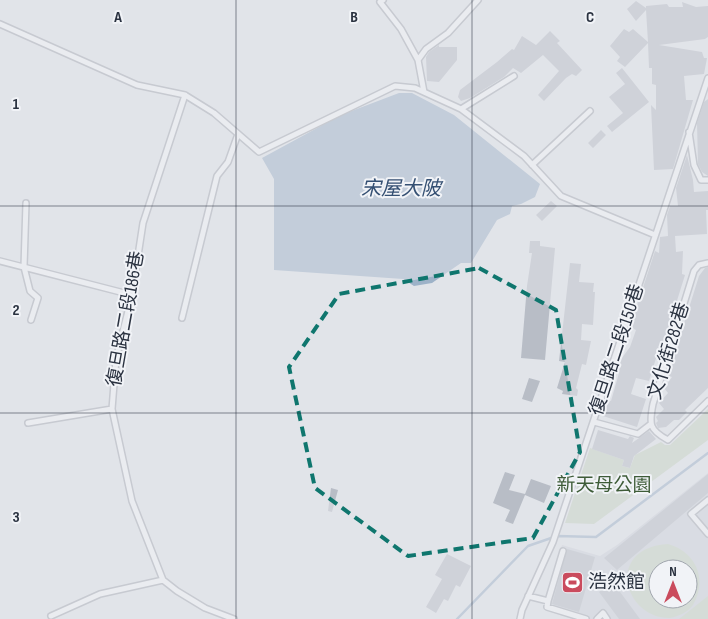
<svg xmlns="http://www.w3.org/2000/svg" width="708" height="619" font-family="'Sofia Sans Condensed','Noto Sans TC',sans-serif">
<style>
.built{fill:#cfd3db;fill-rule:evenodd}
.green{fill:#c6d3c2;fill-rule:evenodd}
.water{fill:#9db2c8}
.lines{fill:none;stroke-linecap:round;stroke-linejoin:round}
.stream{stroke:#9db2c8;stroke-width:2.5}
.building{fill:#b8bdc6}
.lane-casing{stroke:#a6abb3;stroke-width:8}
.lane{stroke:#f4f5f8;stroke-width:5}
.marked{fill:none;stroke:#0f766e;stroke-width:4;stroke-dasharray:10 6;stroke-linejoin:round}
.grid{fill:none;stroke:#2a3240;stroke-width:1;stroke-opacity:0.55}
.labels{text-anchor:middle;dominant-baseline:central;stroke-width:4;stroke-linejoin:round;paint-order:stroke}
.street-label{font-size:19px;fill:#2a3240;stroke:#f1f3f7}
.park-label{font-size:19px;fill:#3e5c38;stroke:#f1f3f7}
.poi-label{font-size:19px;fill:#2a3240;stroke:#f1f3f7;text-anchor:start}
.water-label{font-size:20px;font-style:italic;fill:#355073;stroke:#f1f3f7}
.grid-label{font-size:16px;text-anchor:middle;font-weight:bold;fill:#2a3240;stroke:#f1f3f7;stroke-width:4;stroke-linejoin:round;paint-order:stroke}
</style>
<rect width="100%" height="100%" fill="#e1e4e9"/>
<!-- built -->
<path class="built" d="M708 473V619H578L545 608 562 545 600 556 617 545ZM658 569H688V599H658Z"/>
<!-- green -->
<path class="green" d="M708 409V440L594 524 565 523 590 448 624 460 622 466 630 468 635 455 661 442 665 445H670Z
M668 544C696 552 708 579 693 605 687 613 679 616 670 618 624 619 604 548 668 544ZM658 569H688V599H658Z
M708 596V619H679Z"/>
<!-- water -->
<path class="water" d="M399 93H412L454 115 540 184 535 197 521 204 512 206 510 214 497 220 471 263H461L432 283 414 286 403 279 274 270V179L262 158 341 115Z"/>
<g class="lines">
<!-- stream -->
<path class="stream" d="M457 619 528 546 557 536 596 537 708 453"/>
</g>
<!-- building -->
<path class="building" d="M636 1 646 8V6L667 4 669 7H683L682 2 696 7 708 6V37L705 39 659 45 702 52 704 58H707L704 74 684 76 686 100H693L673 169 654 170 651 105 656 110V85L652 84V68H649L648 43 625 67 617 61 620 57 610 46 624 29 629 32 633 29 648 42 646 10 636 21 627 9Z
M550 31 560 41 557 43 582 70 576 76 572 74 566 78 544 101 538 95 559 71 543 55 521 73 513 68 504 77 470 98 461 101 458 97 460 90 497 62 512 49 514 50 522 36 536 45Z
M439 45V47H457V60L439 82 427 81 426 57 429 52Z
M622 68 649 102 612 132 607 126 623 113 609 97 625 84 616 73Z
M708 99V176L702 172 698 164 697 123 704 102Z
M601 130 606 135 593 148 588 143Z
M687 155 693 180 694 192 708 191V210H706L707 234 675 236 676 252 683 251 682 274 685 275 670 323 673 324 663 357 657 355 649 381 636 378 631 394 646 399 637 427 603 416 608 400 611 401 619 373 615 372 619 362 630 347 636 330 630 327 655 251 659 253 660 237 668 236 667 215 670 206H678L676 188Z
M551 201 557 206 542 221 536 215Z
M530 241H540V246L555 248 545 360 521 358 527 286 532 253H529Z
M570 263 581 264 579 282 594 283 593 292H595L593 325 582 324 581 340 591 341 586 365 582 364 576 388 578 390 577 396 562 394 563 391 557 388 565 362 559 361Z
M708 267V388L685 410 687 412 679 420H674L666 427 658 428 656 423 658 421 656 417 664 409 659 403 668 393 664 388 672 377 669 376 673 363H671V359L681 326 683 327 699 276 705 268Z
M529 378 540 381 532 402 522 399Z
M598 430 628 439 630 436 634 438 632 443 649 431 656 439 634 456 630 468 622 466 624 460 592 449Z
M505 472 515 475 509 490 525 494 531 479 551 486 544 503 525 495 513 524 505 521 510 510 493 503Z
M708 474V493L617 570 604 558Z
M331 488 338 490 332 512 328 511Z
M567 549 595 557 579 612 552 604Z
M447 554 471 566 460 587 456 585 448 601 444 599 436 613 426 607 442 579 435 575Z
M612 581 640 619H619L599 592Z"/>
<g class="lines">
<defs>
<path id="lane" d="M383 0 380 2 401 29 418 60 424 92
M0 24 137 85 185 95 214 113 259 152 395 86 415 88 461 109 524 156 561 196 655 235
M418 60 426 49 448 33 478 0
M185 95 143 223 132 295 116 359 112 409 132 501 163 580 177 591 205 608 234 619
M461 109 514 76
M689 132 694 165 701 180H708
M532 165 590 111
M26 203 24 267 30 291 38 298 31 320
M0 261 132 295
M708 263 699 265 694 271 653 404C649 424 649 430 668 440L708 401
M182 318 217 176 228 162 238 134
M594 422 638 434 651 424
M28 423 112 409
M708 500 691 514 708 534
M528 596 548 601 563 551
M548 601 547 607 586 619
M51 616 100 594 163 580
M520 619 522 610 553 542 708 78
M597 619 603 613 607 619"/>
</defs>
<!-- lane casing -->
<use href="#lane" class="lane-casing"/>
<!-- lane -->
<use href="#lane" class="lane"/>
</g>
<!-- marked area -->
<path d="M0 0H708V619H0ZM479 268 556 310 580 452 533 538 408 556 315 488 289 367 339 294Z" fill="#e1e4e9" fill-opacity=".55" fill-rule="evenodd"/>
<path class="marked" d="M479 268 556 310 580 452 533 538 408 556 315 488 289 367 339 294Z"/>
<!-- grid -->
<path class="grid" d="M236 0V619M472 0V619M0 206H708M0 413H708"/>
<!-- icons -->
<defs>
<symbol id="stadium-square" viewBox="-11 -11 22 22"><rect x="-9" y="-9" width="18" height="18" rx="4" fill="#ca4b5d" stroke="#f1f3f7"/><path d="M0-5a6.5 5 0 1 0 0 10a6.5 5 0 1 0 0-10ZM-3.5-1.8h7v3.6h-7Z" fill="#fff"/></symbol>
</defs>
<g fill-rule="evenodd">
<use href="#stadium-square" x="560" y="570" width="25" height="25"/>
</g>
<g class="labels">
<!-- street labels -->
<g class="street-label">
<text transform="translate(126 319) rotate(-80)">復旦路二段186巷</text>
<text transform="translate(617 350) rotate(-72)">復旦路二段150巷</text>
<text transform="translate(669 351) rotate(-73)">文化街282巷</text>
</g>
<!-- park labels -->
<g class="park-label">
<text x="604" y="485">新天母公園</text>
</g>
<!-- poi labels -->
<g class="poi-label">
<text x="588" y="582">浩然館</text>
</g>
<!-- water labels -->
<g class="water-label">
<text x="401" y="189">宋屋大陂</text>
</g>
</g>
<g class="grid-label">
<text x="118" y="22">A</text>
<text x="354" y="22">B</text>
<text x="590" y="22">C</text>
<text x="16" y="109">1</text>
<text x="16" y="315">2</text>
<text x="16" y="522">3</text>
</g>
<!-- north arrow -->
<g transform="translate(673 584)"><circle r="24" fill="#f1f3f7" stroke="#a1a6ae"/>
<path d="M0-4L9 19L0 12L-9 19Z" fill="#ca4b5d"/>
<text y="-8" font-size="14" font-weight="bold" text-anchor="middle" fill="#2a3240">N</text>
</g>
</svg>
